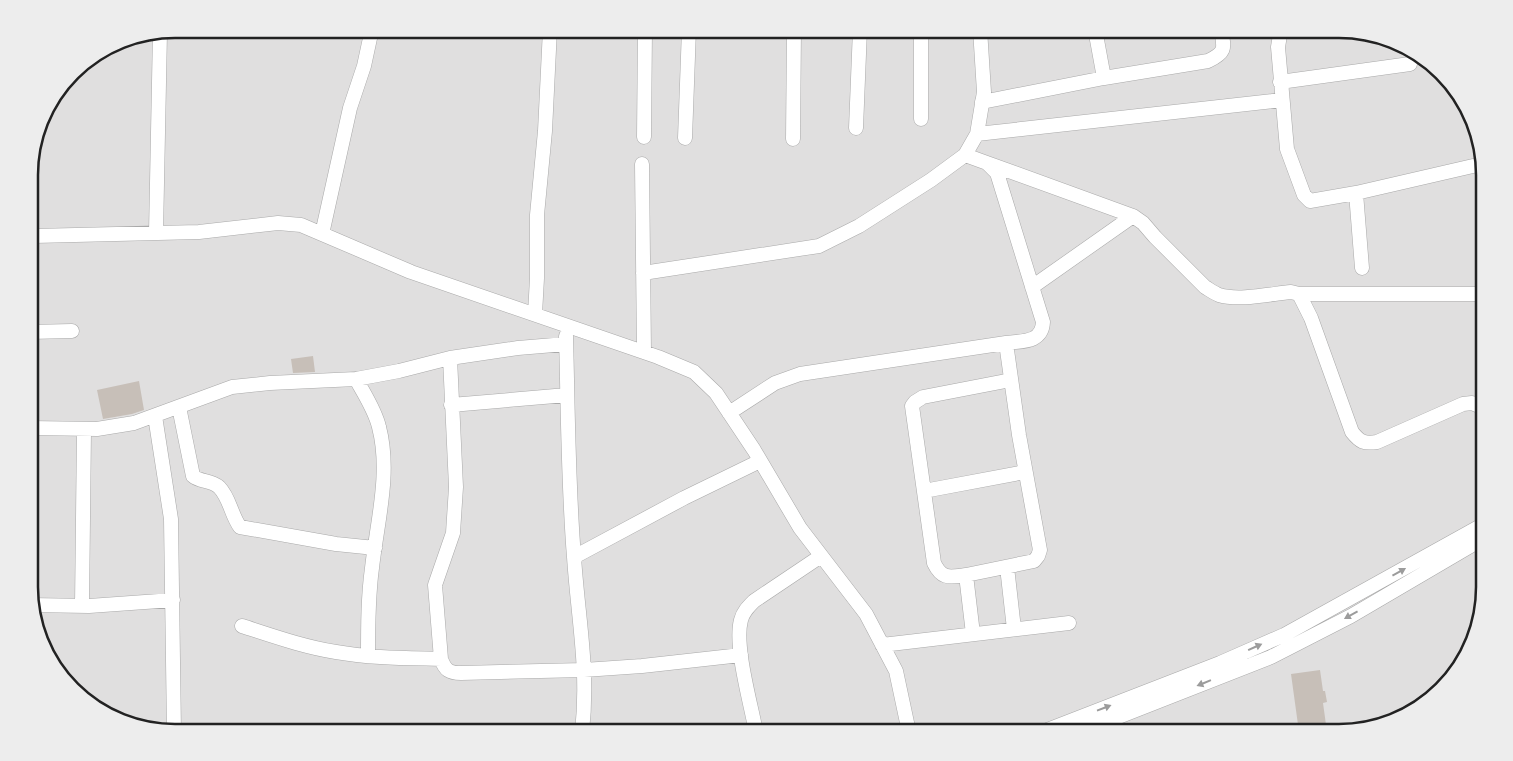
<svg xmlns="http://www.w3.org/2000/svg" width="1513" height="761" font-family="'Nunito Sans',sans-serif">
<style>
.residential{fill:#e0dfdf}
.building{fill:#c7bfb8}
.lines{fill:none;stroke-linecap:round;stroke-linejoin:round}
.minor-casing{stroke:#a9a9a9;stroke-width:15}
.minor{stroke:#fff;stroke-width:14}
.oneway{fill:#9c9c9c}
.rim{fill:none;stroke:#222;stroke-width:2.5}
</style>
<rect width="100%" height="100%" fill="#f2efe9"/>
<!-- residential -->
<path class="residential" d="M175 29H1338L1403 44 1459 93 1483 156 1484 587 1469 651 1419 708 1348 732H175L110 717 59 675 30 606 29 165 44 110 78 65 119 40Z"/>
<!-- building -->
<path class="building" d="M313 356 315 372 293 373 291 359Z
M139 381 144 410 132 414 103 419 97 390Z
M1320 670 1323 691H1325L1327 702 1323 703 1327 732H1299L1291 674Z"/>
<g class="lines">
<defs>
<path id="minor" d="M1095 29 1104 78
M1281 29 1278 47 1287 149 1304 195 1310 201 1356 193 1473 166
M1280 82 1410 64
M982 102 1104 78 1208 61C1227 52 1224 48 1221 29
M921 119V29
M856 128 860 29
M977 134 1282 100
M644 137 645 29
M685 138 689 29
M793 139 794 29
M987 163 1133 216 1143 223 1155 237 1205 287C1210 290 1214 293 1219 295 1239 301 1270 294 1291 292L1299 294 1311 318 1352 432C1360 442 1364 444 1377 442L1463 404 1472 403 1484 408
M642 164 644 352
M1356 193 1362 268
M156 233 160 32
M322 234 350 108 364 66 372 29
M29 235 34 236 199 232 278 223 301 225 411 272 658 357 694 372 716 393 754 450 800 528 866 614 896 671 909 732
M643 273 819 246 859 226 931 180 965 155 977 134 984 92 980 29
M1032 287 1133 216
M1299 294H1475L1483 297
M535 314 537 278V215L545 131 550 29
M29 332 72 331
M566 336C568 410 568 484 574 557 578 618 589 670 582 732
M450 358 456 487 453 533 435 585 441 659C445 670 449 673 461 673L584 670 642 666 741 655
M356 379C364 394 375 410 379 427 391 473 377 522 372 568 368 597 368 626 368 656
M451 405 567 395
M179 407 193 476C200 482 211 480 219 487 230 498 231 515 240 527L336 544 375 548
M729 413 775 383 800 374 1006 343C1022 341 1042 343 1043 322L997 173 987 163 965 155
M155 416 171 519 174 732
M30 428 97 429 134 423 232 387 270 383 356 379 399 371 450 358 518 348 566 344
M924 491 1025 472
M574 557 684 498 760 461
M1007 567 1014 629
M966 575C950 577 942 580 934 563L912 406 915 402 923 397 1011 380
M30 605 89 606 173 600
M82 606 84 430
M242 626C273 636 304 647 336 652 370 658 406 658 441 659
M973 634 966 575 1034 561 1038 556 1040 550 1019 435 1006 343
M882 645 1069 623
M756 732C751 704 734 646 741 620 743 612 748 607 754 601L821 556
M1042 732 1220 663 1284 635 1484 524
M1080 732 1271 657 1351 616 1484 538"/>
</defs>
<!-- minor casing -->
<use href="#minor" class="minor-casing"/>
<!-- minor -->
<use href="#minor" class="minor"/>
</g>
<!-- one-way arrows -->
<defs><path id="oneway-solid" d="M-6-.8H1V-3.2L6.5 0L1 3.2V.8H-6Z" transform="scale(1.25)"/></defs>
<g class="oneway">
<use href="#oneway-solid" transform="translate(1399 572) rotate(-29)"/>
<use href="#oneway-solid" transform="translate(1351 615) rotate(151)"/>
<use href="#oneway-solid" transform="translate(1255 647) rotate(-24)"/>
<use href="#oneway-solid" transform="translate(1204 683) rotate(158)"/>
<use href="#oneway-solid" transform="translate(1104 708) rotate(-21)"/>
</g>
<!-- crop -->
<path d="M0 0H1513V761H0ZM175 38H1339A137 137 0 0 1 1476 175V587A137 137 0 0 1 1339 724H175A137 137 0 0 1 38 587V175A137 137 0 0 1 175 38Z" fill="#ededed" fill-rule="evenodd"/>
<path class="rim" d="M175 38H1339A137 137 0 0 1 1476 175V587A137 137 0 0 1 1339 724H175A137 137 0 0 1 38 587V175A137 137 0 0 1 175 38Z"/>
</svg>
